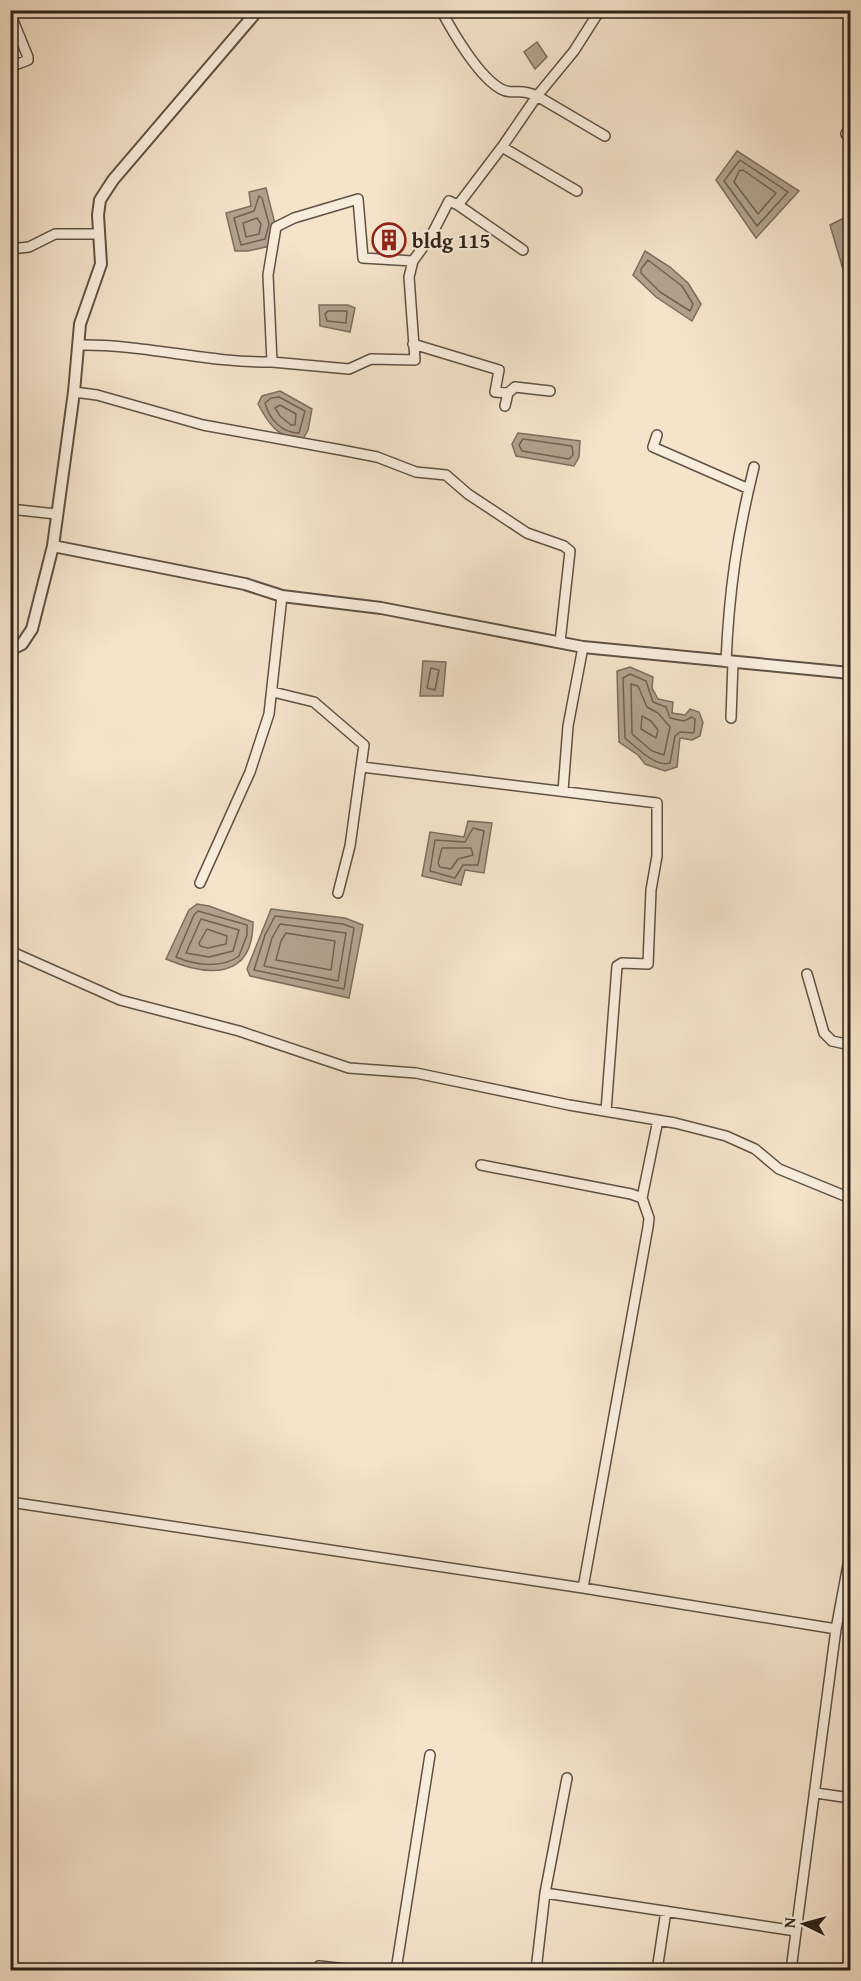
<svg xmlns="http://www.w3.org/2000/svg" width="861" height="1981" font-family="'Gentium Book Plus',serif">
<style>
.water{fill:#b1a18d;stroke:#7c6e5e;stroke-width:1.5}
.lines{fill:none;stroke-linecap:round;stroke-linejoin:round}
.shore{stroke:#6f6252;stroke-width:1.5}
.minor-casing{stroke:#5f5244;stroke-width:12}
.tertiary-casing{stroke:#5f5244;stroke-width:14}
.minor{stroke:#f8eddd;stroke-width:9}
.tertiary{stroke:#f8eddd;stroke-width:10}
.labels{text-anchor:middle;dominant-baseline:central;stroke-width:4.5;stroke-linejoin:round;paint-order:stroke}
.poi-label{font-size:21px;font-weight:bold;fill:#2d2218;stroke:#f8eddd;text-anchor:start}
</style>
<rect width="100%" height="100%" fill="#f5e3ca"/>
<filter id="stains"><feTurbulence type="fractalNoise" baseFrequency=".00333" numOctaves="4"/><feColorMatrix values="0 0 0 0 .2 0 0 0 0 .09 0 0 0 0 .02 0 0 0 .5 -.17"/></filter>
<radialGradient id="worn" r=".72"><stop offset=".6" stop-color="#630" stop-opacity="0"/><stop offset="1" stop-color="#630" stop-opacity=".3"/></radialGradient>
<!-- water -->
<path class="water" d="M537 42 547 57 535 69 524 52Z
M737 151 799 191 756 238 716 180Z
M266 188 275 224 270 246 248 251H235L226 213 251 206 249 192Z
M850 215V293L830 225Z
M645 251 670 267 688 283 701 304 692 321 656 297 633 275Z
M319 305H348L355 308 350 332 320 326Z
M280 391 312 409 308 430 302 441C278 437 269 425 258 404L262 396Z
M518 433 580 441 579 457 574 466 516 456 512 444Z
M423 661 446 662 443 696H420Z
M630 667 653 677 652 688 658 699 673 702 672 713 685 715 690 709 699 712 703 722 700 736 692 740 680 738 677 767 665 771 645 764 638 755 619 742 617 671Z
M468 821 492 823 484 873 465 870 461 885 422 876 430 832 464 837Z
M197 904 209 906 253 922C253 980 208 977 166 959L189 910Z
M271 909 345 918 363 925 349 998 250 976 247 969Z"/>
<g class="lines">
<!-- shore -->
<path class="shore" d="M740 160 788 192 757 226 724 181Z
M743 170 776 193 758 214 734 182 739 171Z
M259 196 262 198 269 224 265 239 241 245 234 218 254 211Z
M257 218 261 224 259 234 246 237 243 223Z
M648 260 682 286 693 304 690 311 660 292 641 273V269Z
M328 311H347L346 323 327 321 325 314Z
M279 397 305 411 299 433C282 433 269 419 265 403L271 398Z
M280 405 296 414 295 425H291L280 416 275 408Z
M523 439 572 446 573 455 569 459 522 451 519 445Z
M431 668 439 670 435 690 427 688Z
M630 674 646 681 653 702 666 707 670 718 684 721 692 717 695 719 694 733 680 732 675 736 670 763C656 768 636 747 625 738L623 678Z
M631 684 638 686 647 707 658 713 670 727 664 755 652 751 632 734Z
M642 716 651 721 658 730 656 738 641 729Z
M473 828 484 831 478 865H463L455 878 430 871 435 840 465 842Z
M442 848H471L473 855 458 859 451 869 440 867 438 863Z
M198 911 247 925V935L239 956C222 969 194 965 176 957L194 915Z
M275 916 343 924 354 928 344 989 254 970 265 935Z
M201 919 239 930 233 951 209 957 186 953Z
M280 924 346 933 338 981 264 966 272 938Z
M207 929 227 936 226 944 208 948 200 946 199 943Z
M286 933 335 941 331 970 276 960 281 941Z"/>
<defs>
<path id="minor" d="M441 10C453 33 479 77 501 89 513 96 519 87 537 96L574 51 600 10
M10 13 28 57V60L10 67
M846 134 850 125
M502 147 458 205 523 250
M577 191 502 147 537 96 605 136
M10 249 29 247 55 234H99
M413 344 499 370 495 392 508 393 505 406
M79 345C144 344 207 363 272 362L268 275 276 227 294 218 358 199 363 258 413 261 431 236 449 201 458 205
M272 362 349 369 371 359 415 360 409 277 413 261
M74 392 97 395 203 425 341 450 377 457 416 472 446 475 468 494 527 533 564 546 570 551 560 642
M508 393 515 387 550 391
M657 435 653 447 749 489
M10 509 56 514
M726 662C729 591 737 536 754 467
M273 692 314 702 364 745 350 846 338 893
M731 718 733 662
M362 767 657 803V856L651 890 648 964 622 963 617 966 606 1111
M563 791 568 726 583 647
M200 883 250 772 269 714 282 596
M10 951 120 1000 239 1031 349 1068 416 1073 569 1105 675 1123 726 1136 755 1149 779 1169 850 1198
M807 974 824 1033 832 1041 850 1045
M481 1165 631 1194 642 1198 649 1218 648 1227 583 1588
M642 1198 658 1120
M10 1502 583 1588 836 1629
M816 1793 850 1798
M545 1893 796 1931
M318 1970 319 1966 356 1970
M396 1970 430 1755
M536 1970 545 1893 567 1778
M657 1970 666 1911
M791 1970 836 1629 850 1554"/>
<path id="tertiary" d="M53 546 245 584 282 596 381 608 583 647 850 673
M10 650 22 644 32 629 53 546 74 392 80 324 101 264 98 215 100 200 113 180 258 10"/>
</defs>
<!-- minor casing -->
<use href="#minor" class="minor-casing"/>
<!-- tertiary casing -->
<use href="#tertiary" class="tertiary-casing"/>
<!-- minor -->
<use href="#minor" class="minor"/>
<!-- tertiary -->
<use href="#tertiary" class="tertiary"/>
</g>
<!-- icons -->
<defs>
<symbol id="building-ring" viewBox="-11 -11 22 22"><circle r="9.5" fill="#f8eddd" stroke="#8f2418" stroke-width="1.5"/><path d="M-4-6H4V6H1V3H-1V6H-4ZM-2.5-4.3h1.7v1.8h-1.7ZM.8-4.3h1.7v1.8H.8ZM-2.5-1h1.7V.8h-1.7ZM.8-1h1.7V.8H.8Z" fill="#8f2418"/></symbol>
</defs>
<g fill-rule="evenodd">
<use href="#building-ring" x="370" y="221" width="38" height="38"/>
</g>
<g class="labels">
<!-- poi labels -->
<g class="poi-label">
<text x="412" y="240">bldg 115</text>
</g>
</g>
<!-- margin -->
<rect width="861" height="1981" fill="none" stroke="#f5e3ca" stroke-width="36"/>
<rect x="12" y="12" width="837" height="1957" fill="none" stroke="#2d2218" stroke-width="3"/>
<rect x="18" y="18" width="825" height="1945" fill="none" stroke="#2d2218" stroke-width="1.5"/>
<!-- north arrow -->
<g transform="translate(804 1924) rotate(275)" stroke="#f8eddd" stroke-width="4.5" paint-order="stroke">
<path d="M0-4.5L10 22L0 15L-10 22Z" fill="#2d2218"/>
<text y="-9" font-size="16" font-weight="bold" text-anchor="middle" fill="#2d2218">N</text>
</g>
<rect width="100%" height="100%" filter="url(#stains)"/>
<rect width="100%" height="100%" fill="url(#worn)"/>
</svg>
